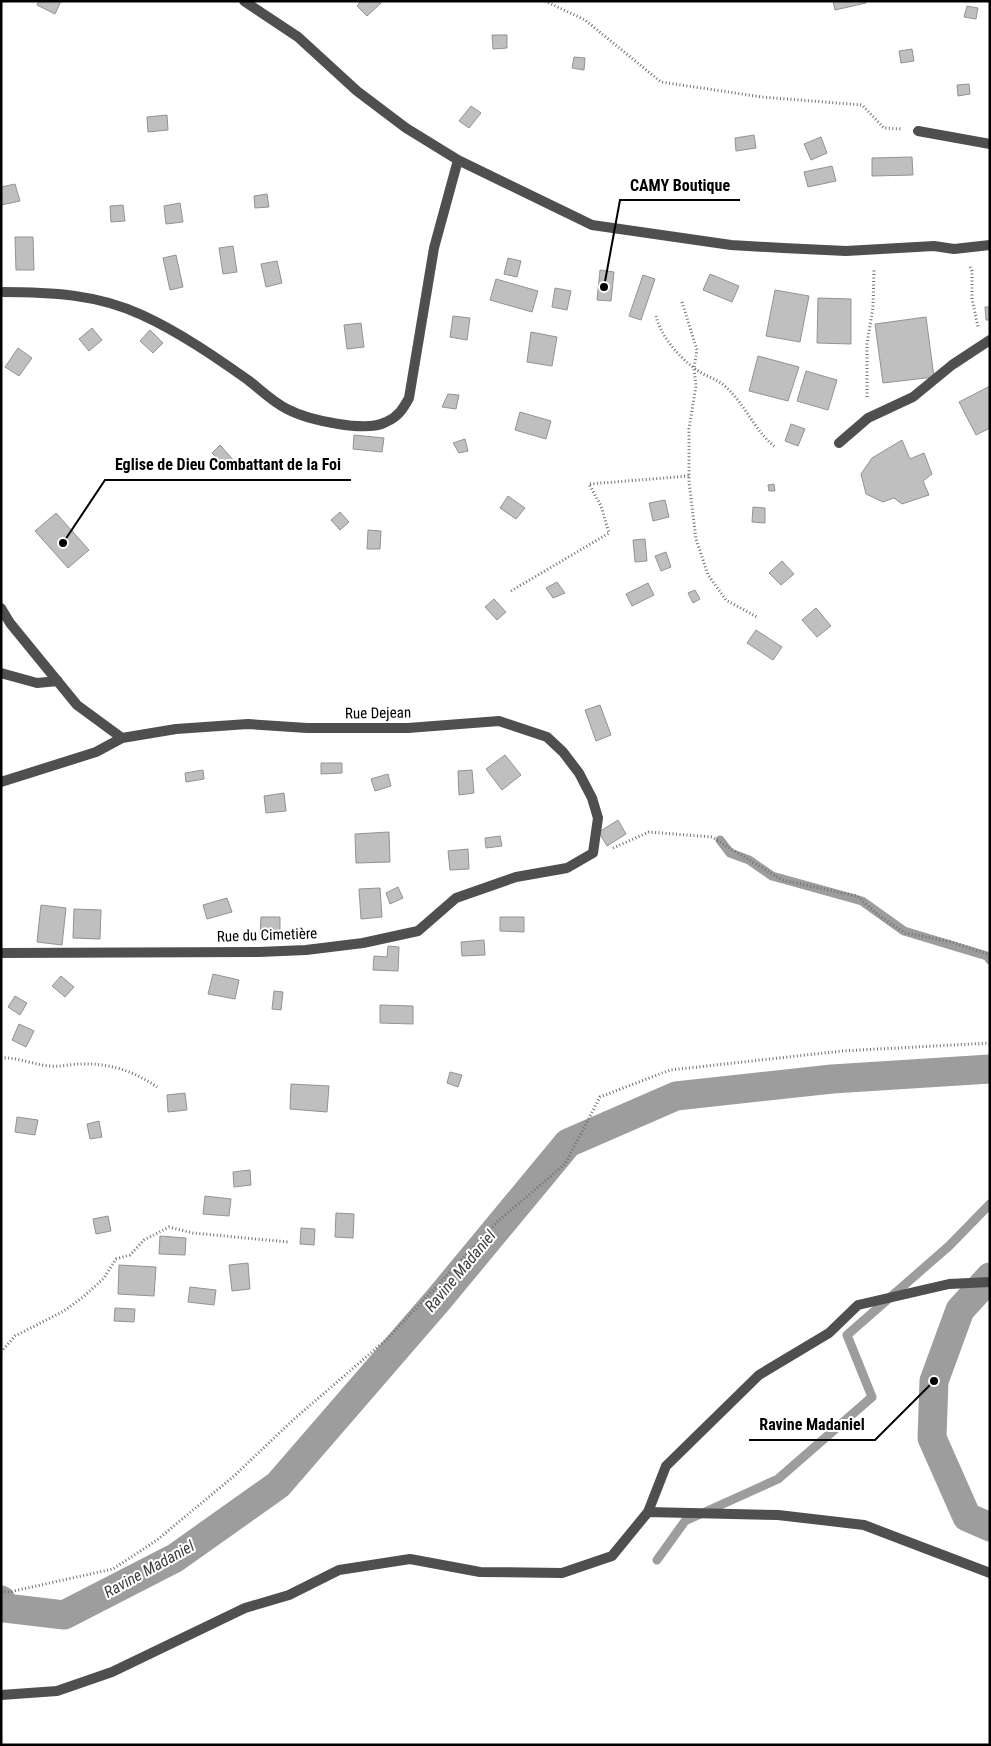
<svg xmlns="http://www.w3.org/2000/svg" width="991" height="1746" font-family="'Roboto Condensed',sans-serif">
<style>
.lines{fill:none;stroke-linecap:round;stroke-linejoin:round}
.stream{stroke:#9d9d9d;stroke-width:9}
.canal{stroke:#9d9d9d;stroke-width:29}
.building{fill:#bfbfbf;stroke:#939393}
.path{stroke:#717171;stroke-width:3;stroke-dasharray:1 2.5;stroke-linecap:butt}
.minor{stroke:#4f4f4f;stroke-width:10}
.labels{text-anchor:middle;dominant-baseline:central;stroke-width:4;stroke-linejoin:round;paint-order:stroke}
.street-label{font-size:15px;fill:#000;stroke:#fff}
.water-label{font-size:16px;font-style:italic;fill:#3e3e3e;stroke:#fff}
.leader{fill:none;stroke:#000;stroke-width:2}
.callout-dot{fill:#000;stroke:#fff;stroke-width:2}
.callout-label{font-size:16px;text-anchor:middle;font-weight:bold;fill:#000;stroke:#fff;stroke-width:4;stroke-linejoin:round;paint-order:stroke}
</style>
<rect width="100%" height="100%" fill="#fff"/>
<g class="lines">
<!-- stream -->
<path class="stream" d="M720 840 730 853 749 860 772 876 862 901 904 931 987 956 990 960
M657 1560 685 1521 778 1479 872 1397 847 1335 949 1246 990 1204"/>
<!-- canal -->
<path class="canal" d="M990 1277 960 1310 934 1381 932 1438 967 1517 990 1527
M1 1600 5 1608 64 1615 175 1558 278 1485 438 1300 568 1143 676 1096 832 1079 990 1069"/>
</g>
<!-- building -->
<path class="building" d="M39 1H61L55 14 37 5Z
M361 1H378L381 3 367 16 357 6Z
M833 1H866V3L835 10Z
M967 6 978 8 976 19 964 17Z
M492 35H507V48L493 49Z
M912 49 914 61 901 63 899 51Z
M574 57 585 58 584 70 572 68Z
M969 84 970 94 958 96 957 85Z
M471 106 481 113 469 128 459 121Z
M167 115 168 130 148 132 147 117Z
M754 135 756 148 736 151 735 138Z
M821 137 827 153 811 160 804 144Z
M912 157 913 175 872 176V158Z
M832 166 836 181 808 187 804 172Z
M15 184 20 201 1 205V187Z
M267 194 269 207 255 208 254 196Z
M180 203 183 222 166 224 164 206Z
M123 205 125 221 111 222 110 206Z
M15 237H33L34 270H16Z
M233 246 237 272 223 274 219 248Z
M176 255 183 287 170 290 163 258Z
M508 258 521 261 517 277 504 274Z
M277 261 282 283 266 287 261 264Z
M600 270 614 272 611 301 597 300Z
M710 274 739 286 732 302 703 290Z
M643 275 655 279 641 320 629 316Z
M496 279 538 291 532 312 490 300Z
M555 288 571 291 567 310 552 307Z
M775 290 809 296 800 342 766 336Z
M818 298 851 299V344L817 343Z
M985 307H990V320H986Z
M453 316 470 318 467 340 450 337Z
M926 317 934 377 883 383 875 324Z
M361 323 364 347 347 349 344 325Z
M92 328 102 340 89 351 79 339Z
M150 330 163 343 153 353 140 341Z
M531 332 557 337 552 366 527 362Z
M18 348 32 358 19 376 5 367Z
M758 356 799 367 788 401 749 391Z
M806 371 837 380 828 410 797 401Z
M990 386V428L976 435 959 402Z
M448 394 459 395 456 409 442 407Z
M520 412 551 421 546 439 515 430Z
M791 424 805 429 798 446 785 441Z
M354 435 384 438 382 452 353 449Z
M465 439 468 451 459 453 453 443Z
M902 440 910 459 924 453 932 474 923 481 929 495 902 504 894 498 883 502 866 494 861 474 872 458Z
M220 445 235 462 227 469 212 453Z
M774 484 775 491H769L768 485Z
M508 496 525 508 516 519 500 508Z
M665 500 669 517 653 521 649 503Z
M753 507 765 508V523L752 522Z
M340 512 349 522 340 530 331 520Z
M56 513 89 550 68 568 35 531Z
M368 530 381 531 380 549H367Z
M645 539 647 561 635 562 633 540Z
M666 552 671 567 661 571 655 556Z
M782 561 794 574 781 585 769 573Z
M557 582 565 593 553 598 546 588Z
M648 583 654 595 632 606 626 594Z
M695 590 700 599 693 603 688 593Z
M494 599 506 612 497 620 485 607Z
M816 608 831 626 817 637 802 620Z
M756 630 782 647 773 660 747 643Z
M600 705 611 735 596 741 585 710Z
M505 755 521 775 502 790 486 769Z
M321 763H342V773L321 774Z
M203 770 204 779 186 782 185 773Z
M472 770 474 793 459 795 458 771Z
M388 774 391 786 375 791 371 779Z
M284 793 286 811 266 813 264 796Z
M618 820 626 834 607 846 599 832Z
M389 832 390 862 356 863 355 834Z
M500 836 502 846 486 848 485 838Z
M468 849 469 869 450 870 448 851Z
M398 887 403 898 390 904 386 893Z
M380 888 382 917 361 919 359 889Z
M227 898 232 912 207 919 203 905Z
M41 905 66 908 62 945 37 942Z
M74 909 101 910 100 939 73 938Z
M261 917H280V935H260Z
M500 917H524V932L500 931Z
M484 940 485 955 462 956 461 942Z
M388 946 399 947 398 971 373 970 374 956 387 957Z
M213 974 239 980 235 999 208 994Z
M61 976 74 987 65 997 52 986Z
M274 991 283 992 281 1010 272 1009Z
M15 996 27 1003 20 1015 8 1007Z
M380 1005 413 1006V1024L380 1023Z
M19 1024 34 1031 26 1047 12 1040Z
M450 1072 462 1075 458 1087 447 1083Z
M291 1084 329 1086 327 1112 290 1109Z
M185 1093 187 1110 168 1112 167 1095Z
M17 1117 38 1120 35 1135 15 1132Z
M99 1121 102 1137 90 1139 87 1124Z
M250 1170 251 1185 234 1187 233 1172Z
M205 1196 231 1199 229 1216 203 1214Z
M336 1213 354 1214 353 1238 335 1237Z
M108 1216 111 1231 96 1234 93 1219Z
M301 1228 315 1229 314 1245 300 1244Z
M160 1236 186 1238 185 1255 159 1254Z
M248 1263 250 1289 232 1291 229 1265Z
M119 1265 156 1267 154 1296 118 1294Z
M190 1287 216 1290 214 1305 188 1302Z
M115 1308 135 1309 134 1322 114 1321Z"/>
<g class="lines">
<!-- path -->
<path class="path" d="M545 1 585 20 661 82 762 97 862 105 884 128 902 129
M970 267 972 271V299L978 327
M682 302 697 350 694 368 696 386 689 429V482L696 539 708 575 726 600 757 617
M656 316C661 336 677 355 694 368 704 376 718 379 727 388 746 406 755 431 775 447
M867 397V344L873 307 874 269
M511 591 609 533 601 506 589 484 689 476
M613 848 649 832 712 837 782 880 857 896 878 915 905 933 952 942 990 955
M1 1058C19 1057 33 1065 50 1066 60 1067 71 1064 81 1064 109 1063 134 1071 157 1087
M1 1352 15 1336 64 1311 83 1297 104 1278 116 1259 130 1255 144 1240 169 1227 193 1233 288 1242
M1 1591 9 1592 113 1569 157 1540 234 1476 293 1420 387 1339 497 1222 565 1164 600 1097 670 1070 842 1051 990 1043"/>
<!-- minor -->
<path class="minor" d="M244 1 298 37 357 91 406 128 458 160 592 225 731 245 783 248 846 251 934 246 954 249 990 245
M918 131 990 144
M1 292C50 292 97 294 142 315 179 332 214 356 248 380 261 390 273 402 287 409 308 420 366 433 386 422 398 417 403 409 409 398L434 248 458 160
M839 443 868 418 913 397 952 365 990 340
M1 608 10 623 77 705 122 738
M1 673 37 683 58 681
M1 782 96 752 122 738 176 729 248 724 307 728H408L499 721 547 737 563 752 579 773 592 798 598 818 593 853 567 868 516 877 456 898 418 931 363 943 306 950 259 952 1 953
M648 1512 778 1515 864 1525 990 1573
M1 1695 57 1691 112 1672 245 1608 289 1595 339 1570 410 1559 480 1572 562 1573 612 1556 648 1512 666 1466 759 1375 829 1333 858 1305 949 1284 990 1282"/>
</g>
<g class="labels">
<!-- street labels -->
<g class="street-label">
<text transform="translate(378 713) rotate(-1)">Rue Dejean</text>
<text transform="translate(267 935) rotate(-2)">Rue du Cimetière</text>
</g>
<!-- water labels -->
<g class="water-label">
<text transform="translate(460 1271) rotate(-50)">Ravine Madaniel</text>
<text transform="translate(149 1569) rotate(-29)">Ravine Madaniel</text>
</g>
</g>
<!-- callouts -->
<path class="leader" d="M604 287L620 200H740M63 543L105 480H351M934 1381L875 1440H749"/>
<g class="callout-dot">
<circle cx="604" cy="287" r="5"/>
<circle cx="63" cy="543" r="5"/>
<circle cx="934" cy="1381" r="5"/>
</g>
<g class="callout-label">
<text x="680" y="191">CAMY Boutique</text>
<text x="228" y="470">Eglise de Dieu Combattant de la Foi</text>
<text x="812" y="1430">Ravine Madaniel</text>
</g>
<!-- border -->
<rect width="991" height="1746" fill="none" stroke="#000000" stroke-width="5"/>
</svg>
